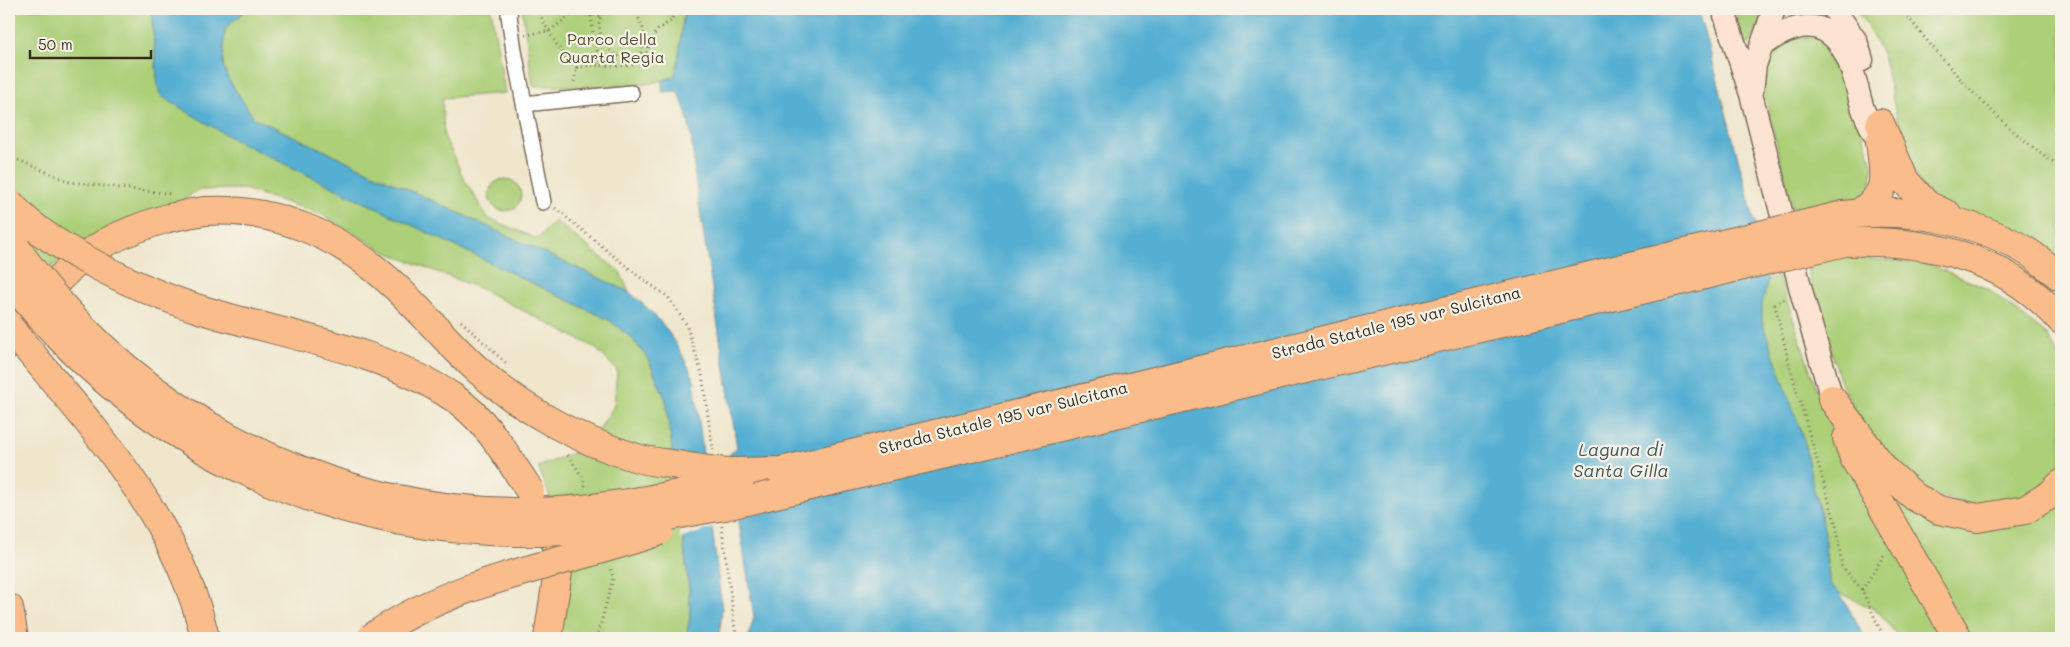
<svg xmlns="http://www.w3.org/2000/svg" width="2070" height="647" font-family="Mali,sans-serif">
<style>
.green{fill:#accf78;stroke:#747c4b}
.water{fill:#54afd2;stroke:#486c78}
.pier{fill:#efe6cc}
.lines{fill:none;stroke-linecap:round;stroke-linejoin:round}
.street-casing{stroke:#7a6c5b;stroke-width:18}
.secondary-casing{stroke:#7a6c5b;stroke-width:25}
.highway-casing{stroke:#7a6c5b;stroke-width:30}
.path{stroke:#7a6c5b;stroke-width:3;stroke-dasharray:1 4;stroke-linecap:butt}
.street{stroke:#fff;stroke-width:15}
.secondary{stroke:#fde4d0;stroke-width:22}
.highway{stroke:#f9bc8a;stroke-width:28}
.highway-bridge-casing{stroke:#7a6c5b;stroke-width:30;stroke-linecap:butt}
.highway-bridge{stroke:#f9bc8a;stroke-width:28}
.labels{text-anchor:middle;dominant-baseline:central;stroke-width:4.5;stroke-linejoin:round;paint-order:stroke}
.park-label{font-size:16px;fill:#575334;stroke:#f7f3e8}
.street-label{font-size:16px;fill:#3b2a1e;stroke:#f7f3e8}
.water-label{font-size:18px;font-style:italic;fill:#44595d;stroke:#f7f3e8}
</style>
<rect width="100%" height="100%" fill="#f7f3e8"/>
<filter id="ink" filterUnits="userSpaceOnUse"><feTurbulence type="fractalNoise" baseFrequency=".02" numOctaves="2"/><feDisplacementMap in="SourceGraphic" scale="10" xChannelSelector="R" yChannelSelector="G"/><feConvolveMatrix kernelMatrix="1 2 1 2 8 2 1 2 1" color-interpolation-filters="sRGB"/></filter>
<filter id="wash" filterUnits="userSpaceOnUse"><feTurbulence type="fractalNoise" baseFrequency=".0096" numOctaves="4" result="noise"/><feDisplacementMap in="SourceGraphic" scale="20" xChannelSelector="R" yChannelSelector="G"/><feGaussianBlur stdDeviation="1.12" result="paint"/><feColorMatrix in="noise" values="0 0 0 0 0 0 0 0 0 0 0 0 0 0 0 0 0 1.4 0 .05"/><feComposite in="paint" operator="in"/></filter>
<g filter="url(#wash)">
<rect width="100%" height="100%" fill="#efe6cc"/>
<!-- green -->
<path class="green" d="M9 9H151L158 88 233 139 609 320 632 338 648 359 666 400 689 588 690 617 686 638H559L567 540 538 467 588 447 614 406 617 370 594 347 481 289 386 252 318 213 244 189 197 190 178 205 108 227 48 269 9 325V154L11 151 9 132Z
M247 9H491L505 93 442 98 444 136 464 179 488 218 537 239 555 221 620 272 629 292 254 118 227 77 223 64 225 29Z
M522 9H685C680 31 681 53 675 76 640 92 573 85 533 86Z
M1740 9H1767L1750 43 1744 47 1736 16Z
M1783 9H1805L1810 12V16L1786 20 1782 16Z
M1855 9H2061V267L1955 212 1921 188 1903 145 1883 55 1865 22Z
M1790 37 1820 38 1838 51 1873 167 1870 188 1851 208 1862 258 1929 264 1988 289 2047 335 2061 359V471L2049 486 1990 510 1924 492 1893 464 1863 425 1842 385 1818 312 1761 80C1768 56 1770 52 1790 37Z
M489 195a16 16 0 1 1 32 0a16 16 0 1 1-32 0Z
M1779 277 1817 391 1843 450 1946 638H1899L1878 611 1840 593 1830 584 1821 513 1762 321V304L1768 280Z
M1868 461 1926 514 2061 497V638H1971Z"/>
<!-- water -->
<path class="water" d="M151 9H247L225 29 223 64 227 77 254 118 629 292C663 320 677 340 694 380L722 609 719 638H686L690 617 689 588 666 400 648 359 632 338 609 320 233 139 161 96 158 88Z
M685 9H1695L1701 17 1761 246 1768 280 1762 304V322L1804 440 1814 491 1825 532V553L1830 584 1840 593 1865 638H748L754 617 738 516V489L729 455 737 448C724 363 710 277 697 191 692 158 694 121 677 91L662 92V82L675 75C681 53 680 31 685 9Z"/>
<!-- pier -->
<path class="pier" d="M709 482 714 527 680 539 674 490Z"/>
</g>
<g filter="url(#ink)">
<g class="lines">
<defs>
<path id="street" d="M510 9 509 15 514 51 543 202
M524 104 631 93"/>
<path id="secondary" d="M1723 9 1751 94 1803 298 1832 399
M1834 9 1856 41 1862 60
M1763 45C1791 25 1823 14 1844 51 1854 68 1857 91 1863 109 1867 121 1874 132 1880 144
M1752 91 1755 65 1774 9"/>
<path id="highway" d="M1880 123 1905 181 1927 205 1948 215
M1859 213C1891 192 1884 176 1880 142
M1843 215C1906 208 1972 218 2028 252 2039 259 2050 269 2061 277
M1845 242C1927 239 2004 256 2061 320
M9 345C23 312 70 264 100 246 121 233 145 225 168 218
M1832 399 1885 470 1915 497 1939 510 1978 518 2025 510 2051 494 2061 484
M1847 438 1854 458 1958 638
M738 472 781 471
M545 510 555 534 558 572 548 638
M9 608 14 638"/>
</defs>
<!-- street casing -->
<use href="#street" class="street-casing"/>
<!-- secondary casing -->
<use href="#secondary" class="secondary-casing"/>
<!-- highway casing -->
<use href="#highway" class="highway-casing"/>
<!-- path -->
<path class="path" d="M537 9C547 29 560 54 577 68L573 86
M605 9C590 27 607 59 630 59L641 53C647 38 644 19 630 9
M1902 9C1948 69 1999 125 2061 168
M574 12 600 16
M591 16 594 42 602 64
M525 35 549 31 579 9
M577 68C598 61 624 71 639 62 650 54 648 41 656 32 660 27 667 24 672 20L674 9
M9 156 70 182 172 194
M555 208 637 275 668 297 686 324 702 374 713 450
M1784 299 1775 305 1790 367 1836 525 1842 566 1862 590 1884 638
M461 321 508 365
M568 455 583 478 586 489
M722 526 736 638
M1862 590 1886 552
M597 638 613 578 610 567"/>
<!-- street -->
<use href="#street" class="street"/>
<!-- secondary -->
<use href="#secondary" class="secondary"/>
<!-- highway -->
<use href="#highway" class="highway"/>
<defs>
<path id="highway-bridge" d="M9 202C28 226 55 242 81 257 121 279 164 299 209 312 292 337 381 349 454 398 487 420 508 458 530 491
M168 218C181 216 193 212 206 211 274 207 338 235 388 280 420 308 447 343 479 371 524 411 580 441 637 458 650 462 665 463 678 465 699 468 717 473 738 472
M9 236C23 260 41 281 59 302 175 435 350 513 526 512 594 512 674 496 740 480
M9 279C139 447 326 535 538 532 601 532 663 516 725 506L1845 242
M9 327C86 420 178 516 205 638
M781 471 1843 215
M371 638C456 578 563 565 659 531"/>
</defs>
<!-- highway-bridge casing -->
<use href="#highway-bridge" class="highway-bridge-casing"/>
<!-- highway-bridge -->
<use href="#highway-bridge" class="highway-bridge"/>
</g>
</g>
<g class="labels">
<!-- park labels -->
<g class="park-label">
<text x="612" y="38">Parco della<tspan x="612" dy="18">Quarta Regia</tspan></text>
</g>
<!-- street labels -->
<g class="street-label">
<text transform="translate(1396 322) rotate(-14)">Strada Statale 195 var Sulcitana</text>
<text transform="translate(1003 417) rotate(-14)">Strada Statale 195 var Sulcitana</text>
</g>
<!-- water labels -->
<g class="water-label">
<text x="1621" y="449">Laguna di<tspan x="1621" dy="21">Santa Gilla</tspan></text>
</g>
</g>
<!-- margin -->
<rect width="2070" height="647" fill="none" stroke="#f7f3e8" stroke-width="30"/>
<!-- scale -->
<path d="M30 50v8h121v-8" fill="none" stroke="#3b2a1e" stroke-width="2.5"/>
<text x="38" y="50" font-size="15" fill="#3b2a1e" stroke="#f7f3e8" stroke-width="4" paint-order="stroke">50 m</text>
</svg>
